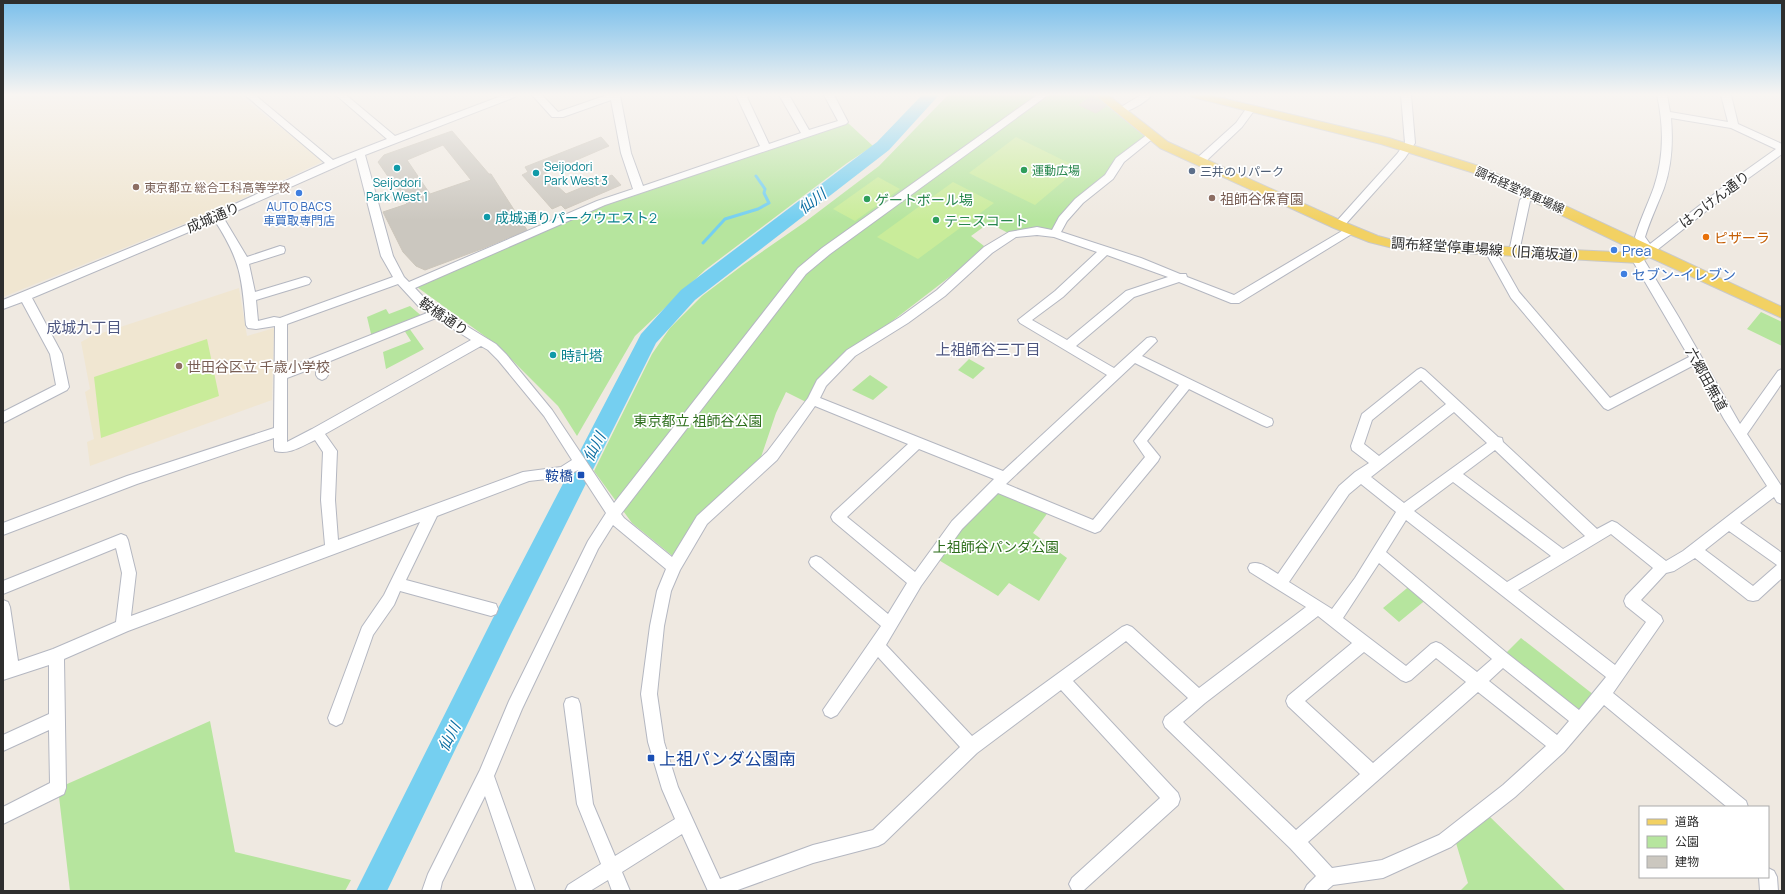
<svg xmlns="http://www.w3.org/2000/svg" width="1785" height="894" font-family="Manrope,'Noto Sans JP',sans-serif">
<style>
.education{fill:#f0e6d1}
.green{fill:#b6e59e}
.pitch{fill:#c9ec9a}
.lines{fill:none;stroke-linecap:round;stroke-linejoin:round}
.stream{stroke:#75cff0;stroke-width:3}
.river{fill:#75cff0;fill-rule:evenodd}
.building{fill:#cbc7bf;stroke:#cbc5ba;fill-rule:evenodd}
.minor-casing{stroke:#b4b7c1;stroke-width:2}
.major-casing{stroke:#c9c9c9;stroke-width:2}
.minor{fill:#fff;fill-rule:evenodd}
.major{fill:#f2d163;fill-rule:evenodd}
.culture-dot{fill:#0f9aa8;stroke:#fff;stroke-width:1.5}
.leisure-dot{fill:#2e9e5b;stroke:#fff;stroke-width:1.5}
.service-dot{fill:#5c6f8a;stroke:#fff;stroke-width:1.5}
.education-dot{fill:#8d6e63;stroke:#fff;stroke-width:1.5}
.shop-dot{fill:#3f7fe0;stroke:#fff;stroke-width:1.5}
.food-dot{fill:#e8710a;stroke:#fff;stroke-width:1.5}
.transit-dot{fill:#1a4fb4;stroke:#fff;stroke-width:1.5}
.labels{text-anchor:middle;dominant-baseline:central;stroke-width:3.5;stroke-linejoin:round;paint-order:stroke}
.far-culture-label{font-size:12px;fill:#0d838f;stroke:#fff;text-anchor:start}
.far-leisure-label{font-size:12px;fill:#27864d;stroke:#fff;text-anchor:start}
.far-service-label{font-size:12px;fill:#4e5e75;stroke:#fff;text-anchor:start}
.far-education-label{font-size:12px;fill:#785e54;stroke:#fff;text-anchor:start}
.far-street-label{font-size:12px;fill:#2e2e2e;stroke:#fff}
.far-shop-label{font-size:12px;fill:#366cbe;stroke:#fff}
.education-label{font-size:14px;fill:#785e54;stroke:#fff;text-anchor:start}
.leisure-label{font-size:14px;fill:#27864d;stroke:#fff;text-anchor:start}
.street-label{font-size:14px;fill:#2e2e2e;stroke:#fff}
.culture-label{font-size:14px;fill:#0d838f;stroke:#fff;text-anchor:start}
.food-label{font-size:14px;fill:#c56008;stroke:#fff;text-anchor:start}
.shop-label{font-size:14px;fill:#366cbe;stroke:#fff;text-anchor:start}
.park-label{font-size:14px;fill:#2c6e1b;stroke:#fff}
.transit-label{font-size:14px;fill:#164399;stroke:#fff;text-anchor:end}
.water-label{font-size:15px;font-style:italic;fill:#0d6fa3;stroke:#fff}
.neighbourhood-label{font-size:15px;fill:#4d5680;stroke:#fff}
.near-transit-label{font-size:17px;fill:#164399;stroke:#fff;text-anchor:start}
</style>
<rect width="100%" height="100%" fill="#efe9e1"/>
<!-- education -->
<path class="education" d="M21 95H239L324 161 213 212 3 297V101Z
M239 288 247 336 274 328 272 400 90 466 87 442 94 439 85 392 90 389 81 342 90 337Z"/>
<!-- green -->
<path class="green" d="M948 95H1094L1145 134V138L1055 230 1010 234 989 223 971 236 984 246 956 272 878 332 842 354 816 386 806 402 786 392 776 413 760 460 675 558 632 523 594 471 652 354 670 328 702 296 743 265 805 222 879 166Z
M848 123 873 146 847 163 705 270 635 336 577 436 558 406 497 345 417 287 600 205Z
M410 306 424 318 372 338 367 317 386 309 389 314Z
M1761 312 1782 322V346L1747 329Z
M409 328 424 349 386 369 383 352 411 341 404 330Z
M969 359 985 368 973 379 958 370Z
M870 375 888 387 873 400 852 390Z
M998 490 1049 511 1033 533 1067 558 1039 601 1009 583 998 596 937 559 960 527Z
M1412 584 1428 598 1399 622 1383 608Z
M1521 638 1594 695 1578 712 1505 654Z
M210 721 235 852 351 880 345 891H70L58 788Z
M1488 815 1566 891H1460L1468 883 1456 843Z"/>
<!-- pitch -->
<path class="pitch" d="M1016 137 1079 168 1035 205 969 173Z
M878 177 900 189 855 221 833 209Z
M953 182 994 203 918 259 877 237Z
M207 339 219 396 101 438 94 377Z"/>
<g class="lines">
<!-- stream -->
<path class="stream" d="M703 243 725 219 758 209 769 203 764 193 765 189 756 176"/>
<!-- river -->
<path class="river" d="M922 95H939L889 150 695 300 656 343 511 634 387 891H356L493 618 641 334 681 290 877 142Z"/>
</g>
<!-- building -->
<path class="building" d="M1090 97 1101 102 1106 106 1096 113 1079 105Z
M452 131 489 174H491L527 230 484 248 425 270 416 266 403 252 383 212 407 204 378 162 384 155ZM443 145 471 180 430 194 407 160Z
M601 137 609 146 544 174 566 194 612 175 621 185 565 209 561 205 552 209 522 175 528 172 525 167Z"/>
<g class="lines">
<defs>
<path id="minor" d="M245 95H255L333 160 387 139 336 95H346L395 136 504 95H517L515 97 365 155 393 256 404 277 409 282 597 201 633 189 621 153 611 100 563 117H552L532 95H542L558 112 607 95H620L631 153 643 186 760 146 736 95H746L769 144 801 133 779 95H789L809 130 838 121 824 95H834L848 122 846 124 605 205 415 288 429 303 496 344 506 354 552 410 614 503 798 268 822 248 1037 95H1048L830 254 806 274 621 514 624 518 672 557 697 516 767 452 808 398 817 380 847 350 900 317 937 290 984 247 1009 232 1037 227 1052 230 1059 217 1075 199 1105 175 1116 158 1148 134 1151 133 1156 136 1124 162 1113 179 1083 203 1067 221 1061 232 1141 258 1180 274H1186L1187 277 1234 295 1347 228H1355L1356 230 1355 232 1239 303H1231L1179 282 1134 297 1076 346 1114 368 1147 338 1151 337 1155 338 1157 341 1142 356 1272 419 1273 422 1272 425 1267 427 1262 425 1189 389 1147 441 1160 457 1158 461 1100 531 1095 533 1090 531 998 493 962 529 921 586 886 645 972 736 1122 627 1127 625 1132 627 1199 688 1306 607 1250 572 1248 568 1250 564C1260 560 1269 569 1278 574L1339 486 1355 472 1369 463 1352 450 1351 446 1362 414 1417 370 1421 368 1425 370 1498 437 1502 438 1503 442 1597 529 1612 521 1617 523 1666 561 1683 551 1767 486 1724 419 1694 365 1612 408 1608 410 1604 408 1511 298 1485 251 1486 248H1494L1519 292 1610 398 1689 357 1631 258 1633 255H1641L1678 316 1740 424 1778 371 1782 369V383L1747 434 1782 487V504L1777 502 1774 497 1740 523 1782 553V578L1758 600 1753 601 1748 600 1695 558 1674 571 1666 573 1641 600 1661 616 1663 621 1613 693 1746 801 1748 807H1727L1604 705 1564 752 1515 797 1451 847 1383 878 1333 885 1326 891H1304L1307 885 1316 876 1290 848 1165 727 1163 722 1165 717 1188 698 1126 641 1073 681 1178 793 1180 799 1178 805 1084 890H1072L1069 884 1072 878 1160 798 1061 690 977 753 884 843 878 846 813 863 735 891H708L682 834 622 872 630 891H612L608 880 590 891H565L568 885 601 864 577 804 564 704 566 699 572 697 578 699 580 704 593 804 615 856 675 819 662 789 648 742 641 694 650 626 657 591 666 569 613 525 598 549 522 709 494 776 535 891H517L485 796 442 882 440 891H422L428 874 480 770 509 701 588 541 606 513 578 470 564 477 529 481 437 516 406 580 496 604 498 609 496 614 491 616 400 591 394 605 373 635 344 718 342 723 336 726 330 723 328 718 362 627 384 595 420 522 128 631 64 659 66 788 64 794 3 824V807L50 783 49 730 3 751V735L49 714V665L3 680V600L8 602 10 607 18 661 53 649 116 622 122 573 116 548 3 594V581L121 534 126 536 128 540 136 573 131 616 325 545 321 500 323 452 315 440C302 446 290 455 275 451L274 447V438L137 484 3 535V523L127 476 274 428 275 326 256 329 248 328 246 325C242 278 241 261 215 221L32 298 62 354 69 387 67 390 3 423V412L56 385 50 354 22 302 3 309V300L213 214 325 163ZM356 158 381 256 393 277 280 318 274 317 258 321 256 300 309 284 311 281 309 278 305 277 255 292 249 264 284 253 285 250 284 247 280 246 247 257 223 217ZM1037 235 1054 237 1097 252 1055 291 1018 320 1020 323 1107 375 1003 471 820 398 826 386 855 356 908 323 945 296 992 253 1016 237ZM1107 255 1168 277 1126 291 1067 340 1032 320 1063 297ZM398 284 421 309 427 313 287 368V324ZM436 318 471 340 312 429 287 442V378L316 367V375L318 378 322 380 326 378 328 375V362ZM481 346 488 350 498 360 544 416 572 460 561 467 523 472 338 540 335 500 337 451 325 434ZM1135 363 1179 385 1134 441 1145 457 1093 520 1006 484ZM1421 380 1446 404 1379 456 1364 444 1372 420ZM815 406 908 444 833 513 831 517 833 521 907 583 888 614 821 558 816 556 811 558 809 562 811 566 881 626 823 710 825 715 831 718 837 715 878 657 960 747 873 830 813 845 720 879 678 787 664 742 657 694 664 626 671 591 680 570 707 524 777 460ZM1454 412 1487 443 1404 503 1371 477ZM919 449 994 479 952 521 915 572 847 517ZM1495 450 1585 536 1563 549 1463 474ZM1453 482 1551 556 1507 582 1414 511ZM1361 484 1396 512 1355 578 1332 609 1289 582 1349 494ZM1406 520 1606 677 1579 710 1508 654 1386 552ZM1729 531 1777 565 1753 586 1705 550ZM1611 534 1653 568 1626 596 1624 601 1626 606 1646 622 1615 665 1518 590ZM1379 563 1492 659 1477 672 1441 644 1436 642 1431 644 1406 666 1343 618ZM1318 616 1352 643 1288 696 1286 701 1288 706 1360 774 1296 830 1183 722 1205 703ZM1364 652 1401 680 1406 682 1411 680 1436 658 1466 682 1373 763 1305 701ZM1503 668 1569 721 1557 735 1489 681ZM1478 692 1546 746 1503 785 1439 835 1382 860 1332 868 1308 842Z
M1141 95H1152C1146 102 1127 114 1118 112L1116 110Z
M1401 95H1411L1415 143 1405 158 1343 227H1335L1334 225 1335 223 1397 154 1405 143Z
M1657 95H1667L1670 112 1728 122 1721 95H1731L1738 124 1782 144V154L1739 185 1652 254H1644L1635 237C1640 220 1648 204 1654 187 1664 157 1664 126 1657 95ZM1671 118 1731 128 1776 149 1731 181 1650 244 1645 237C1650 220 1658 204 1664 188 1672 165 1673 141 1671 118Z
M1251 105 1256 108 1242 127 1204 163H1196L1195 161 1196 159 1236 123 1248 106Z
M1532 191 1537 194 1530 201 1519 252 1518 255H1510L1509 252 1520 200 1528 192Z
M1768 868 1774 871 1777 877 1778 891H1760L1759 877H1768Z"/>
<path id="major" d="M1095 95H1108L1168 142 1344 222 1378 236 1393 240 1427 243 1636 253 1638 252 1474 173 1381 144 1192 97 1190 95H1209L1389 138 1482 167 1782 307V318L1649 257 1639 263 1427 251 1393 248 1369 242 1334 228 1160 148Z"/>
</defs>
<!-- minor casing -->
<use href="#minor" class="minor-casing"/>
<!-- major casing -->
<use href="#major" class="major-casing"/>
<!-- minor -->
<use href="#minor" class="minor"/>
<!-- major -->
<use href="#major" class="major"/>
</g>
<!-- sky -->
<linearGradient id="sky" x2="0" y2="1"><stop stop-color="#7abfeb"/><stop offset="0.43" stop-color="#f8f5f2"/><stop offset="1" stop-color="#f8f5f2" stop-opacity="0"/></linearGradient>
<rect width="1785" height="220" fill="url(#sky)"/>
<!-- markers -->
<g class="culture-dot">
<circle cx="397" cy="168" r="4"/>
<circle cx="536" cy="173" r="4"/>
<circle cx="487" cy="217" r="4"/>
<circle cx="553" cy="355" r="4"/>
</g>
<g class="leisure-dot">
<circle cx="1024" cy="170" r="4"/>
<circle cx="867" cy="199" r="4"/>
<circle cx="936" cy="220" r="4"/>
</g>
<circle class="service-dot" cx="1192" cy="171" r="4"/>
<g class="education-dot">
<circle cx="136" cy="187" r="4"/>
<circle cx="1212" cy="198" r="4"/>
<circle cx="179" cy="366" r="4"/>
</g>
<g class="shop-dot">
<circle cx="299" cy="193" r="4"/>
<circle cx="1614" cy="250" r="4"/>
<circle cx="1624" cy="274" r="4"/>
</g>
<circle class="food-dot" cx="1706" cy="237" r="4"/>
<g class="transit-dot">
<rect x="577" y="471" width="8" height="8" rx="2"/>
<rect x="647" y="754" width="8" height="8" rx="2"/>
</g>
<g class="labels">
<!-- far-culture labels -->
<g class="far-culture-label">
<text x="544" y="166">Seijodori<tspan x="544" dy="14">Park West 3</tspan></text>
<text x="397" y="182" text-anchor="middle">Seijodori<tspan x="397" dy="14">Park West 1</tspan></text>
</g>
<!-- far-leisure labels -->
<g class="far-leisure-label">
<text x="1032" y="170">運動広場</text>
</g>
<!-- far-service labels -->
<g class="far-service-label">
<text x="1200" y="171">三井のリパーク</text>
</g>
<!-- far-education labels -->
<g class="far-education-label">
<text x="144" y="187">東京都立 総合工科高等学校</text>
</g>
<!-- far-street labels -->
<g class="far-street-label">
<text transform="translate(1520 190) rotate(24)">調布経堂停車場線</text>
</g>
<!-- far-shop labels -->
<g class="far-shop-label">
<text x="299" y="206">AUTO BACS<tspan x="299" dy="14">車買取専門店</tspan></text>
</g>
<!-- education labels -->
<g class="education-label">
<text x="1220" y="198">祖師谷保育園</text>
<text x="187" y="366">世田谷区立 千歳小学校</text>
</g>
<!-- leisure labels -->
<g class="leisure-label">
<text x="875" y="199">ゲートボール場</text>
<text x="944" y="220">テニスコート</text>
</g>
<!-- street labels -->
<g class="street-label">
<text transform="translate(1714 199) rotate(-37)">はっけん通り</text>
<text transform="translate(213 217) rotate(-23)">成城通り</text>
<text transform="translate(1489 249) rotate(4)">調布経堂停車場線（旧滝坂道）</text>
<text transform="translate(444 316) rotate(34)">鞍橋通り</text>
<text transform="translate(1707 379) rotate(61)">六郷田無道</text>
</g>
<!-- culture labels -->
<g class="culture-label">
<text x="495" y="217">成城通りパークウエスト2</text>
<text x="561" y="355">時計塔</text>
</g>
<!-- food labels -->
<g class="food-label">
<text x="1714" y="237">ピザーラ</text>
</g>
<!-- shop labels -->
<g class="shop-label">
<text x="1622" y="250">Prea</text>
<text x="1632" y="274">セブン-イレブン</text>
</g>
<!-- park labels -->
<g class="park-label">
<text x="698" y="420">東京都立 祖師谷公園</text>
<text x="996" y="546">上祖師谷パンダ公園</text>
</g>
<!-- transit labels -->
<g class="transit-label">
<text x="573" y="475">鞍橋</text>
</g>
<!-- water labels -->
<g class="water-label">
<text transform="translate(812 201) rotate(-37)">仙川</text>
<text transform="translate(594 447) rotate(-63)">仙川</text>
<text transform="translate(449 737) rotate(-63)">仙川</text>
</g>
<!-- neighbourhood labels -->
<g class="neighbourhood-label">
<text x="84" y="327">成城九丁目</text>
<text x="988" y="349">上祖師谷三丁目</text>
</g>
<!-- near-transit labels -->
<g class="near-transit-label">
<text x="659" y="758">上祖パンダ公園南</text>
</g>
</g>
<!-- border -->
<rect width="1785" height="894" fill="none" stroke="#2e2e2e" stroke-width="8"/>
<!-- legend -->
<rect x="1639" y="806" width="130" height="72" fill="#ffffff" stroke="#ababab"/>
<rect x="1647" y="819" width="20" height="6" fill="#f2d163" stroke="#ababab"/>
<text x="1675" y="826" font-size="12" fill="#2e2e2e">道路</text>
<rect x="1647" y="836" width="20" height="12" fill="#b6e59e" stroke="#ababab"/>
<text x="1675" y="846" font-size="12" fill="#2e2e2e">公園</text>
<rect x="1647" y="856" width="20" height="12" fill="#cbc7bf" stroke="#ababab"/>
<text x="1675" y="866" font-size="12" fill="#2e2e2e">建物</text>
</svg>
